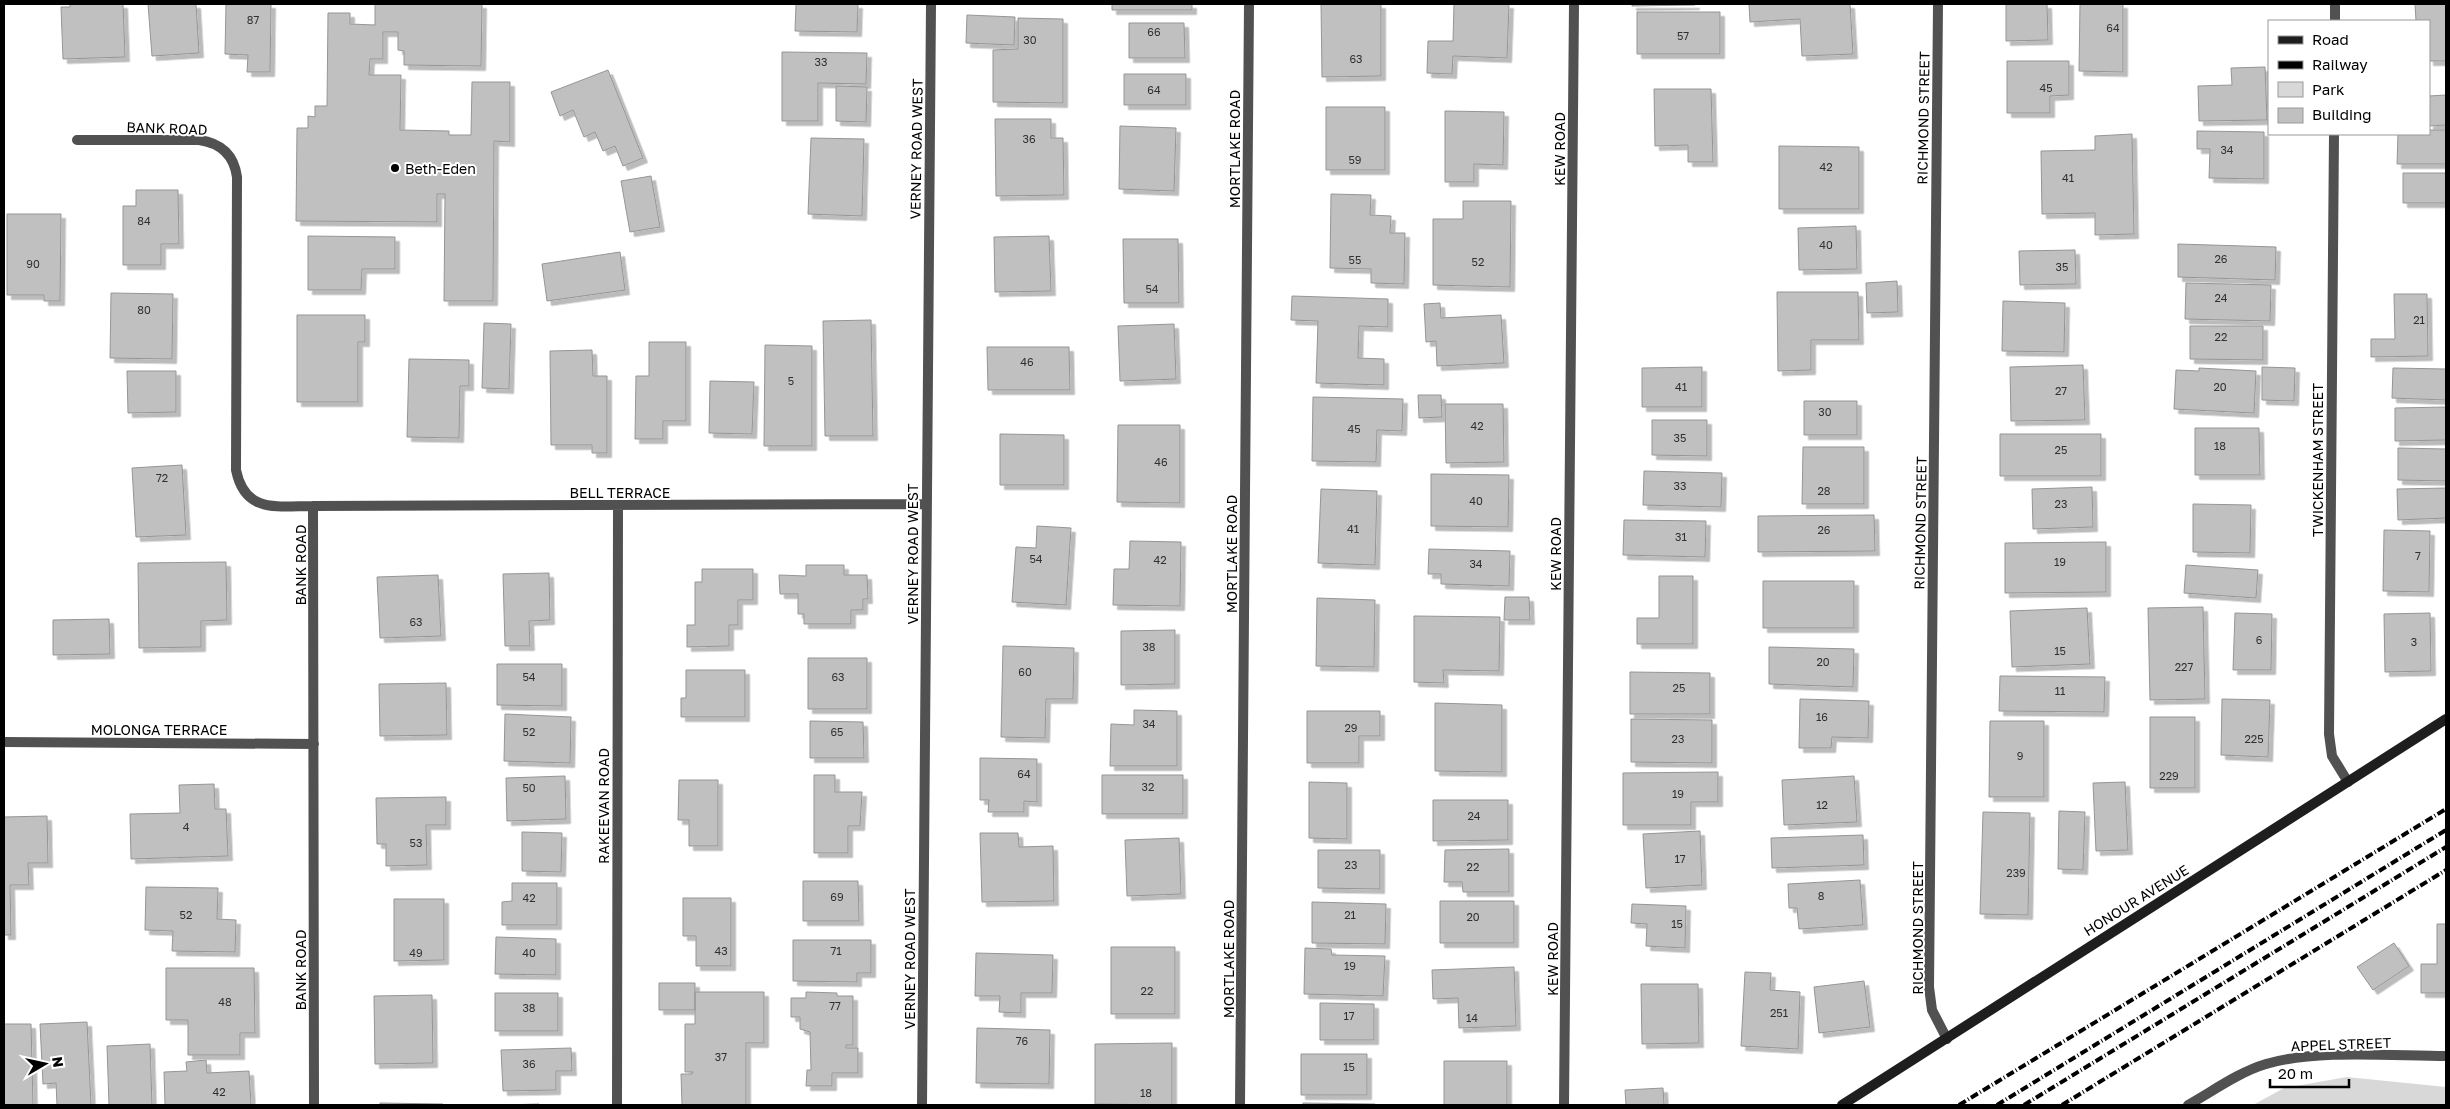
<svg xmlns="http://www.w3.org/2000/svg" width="2450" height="1109" font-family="'Golos Text',sans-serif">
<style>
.green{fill:#d8d8d8}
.building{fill:#c0c0c0;stroke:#959595;filter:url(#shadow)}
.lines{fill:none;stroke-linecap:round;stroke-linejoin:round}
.minor{stroke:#515151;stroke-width:10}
.secondary{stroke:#1e1e1e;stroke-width:10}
.rail{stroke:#000;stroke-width:4;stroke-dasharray:8 2.5 1 2.5;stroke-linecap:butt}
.poi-dot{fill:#000;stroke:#fff;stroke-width:2}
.labels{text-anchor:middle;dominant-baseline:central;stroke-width:4;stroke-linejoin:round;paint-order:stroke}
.number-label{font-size:11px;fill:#303030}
.street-label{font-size:14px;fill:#000;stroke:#fff}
.poi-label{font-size:14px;fill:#000;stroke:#fff;text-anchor:start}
</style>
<defs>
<filter id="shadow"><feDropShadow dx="4.5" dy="4.5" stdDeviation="0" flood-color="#0004"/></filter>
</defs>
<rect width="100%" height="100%" fill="#fff"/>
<!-- green -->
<path class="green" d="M2347 1077 2446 1087V1105H2253L2284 1088Z"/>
<!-- building -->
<path class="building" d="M70 4H123L125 57 63 59 61 7H70Z
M148 4H196L199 53 152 56Z
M226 4H271L270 72H247L248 55 225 54Z
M375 4H482L481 66 404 65V51L398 50V32H383V59H370L369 75H401L400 130 449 131V135H471L472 82H510V142L494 141 493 301H444L445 194H437V222L296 221 297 128H308V116L315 117V106H327L328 13H350V24L375 25Z
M796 4H858L857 32 795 31Z
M1112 4H1192V10H1112Z
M1321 4H1381V76L1322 77Z
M1454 4H1509L1507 58 1453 56 1452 74 1427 73 1428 41H1453Z
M1632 4H1695V5L1632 6Z
M1749 4H1850L1853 54 1802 56 1800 19 1750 22Z
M2006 4H2047L2048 40 2006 41Z
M2080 4H2123V72L2079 71Z
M2415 4H2446V61H2429V21H2416Z
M1637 12H1720V54H1637Z
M967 15 1015 17 1014 45 966 43Z
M1018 18 1063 19V103L993 102V50L1018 49Z
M1129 23H1184L1185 58H1129Z
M782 52 867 53 866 84 818 83V121H782Z
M2007 61H2069V95L2050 96V113H2007Z
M2265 67 2267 120 2199 121 2198 86 2232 85 2231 68Z
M608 70 643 158 623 166 615 146 603 151 595 132 584 137 573 110 560 116 551 92Z
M1124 74H1186V105H1124Z
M836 86 867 87 866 122 836 121Z
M1654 89H1711L1713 162H1688V145L1655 146Z
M2446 95V125L2429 126V96Z
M1326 107H1385V170H1326Z
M1445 111 1504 112 1503 165 1474 164V182H1445Z
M995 119H1051V138H1063L1064 195 996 196Z
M1120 126 1176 128 1174 191 1119 189Z
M2429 130H2446V164H2397L2398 134H2429Z
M2197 131 2264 132V179L2209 178 2210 149H2197Z
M2132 134 2134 234 2095 235V213L2042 214 2041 151 2095 150V136Z
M811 138 864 139 862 216 808 214Z
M1779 146 1859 147V209H1779Z
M2403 173H2446V203H2403Z
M651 176 660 227 630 232 621 181Z
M136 190H178L179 244H161V265H123V206H136Z
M1331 194 1371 195 1370 215 1391 216 1390 233H1405L1404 284 1371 283V269L1330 268Z
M1463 201H1511L1510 287 1433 285V219H1463Z
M7 214H61L60 301H44V295H7Z
M1856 226 1857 269 1799 270 1798 228Z
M308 236 395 237V269H362L361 290H308Z
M1049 236 1051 291 995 292 994 237Z
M1123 239H1178L1179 303H1124Z
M2178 244 2276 247 2275 280 2178 277Z
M2075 250 2076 284 2020 285 2019 251Z
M620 252 625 290 547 301 542 264Z
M1897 281 1898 312 1867 313 1866 283Z
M2186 283 2271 285 2270 321 2185 319Z
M1777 292H1858L1859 340H1811V370L1778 371Z
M111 293 173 294 172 359 110 358Z
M2394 294H2427L2428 356 2371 357V339H2395Z
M1292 296 1388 299V327L1359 326 1358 358 1384 359V385L1316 383 1318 321 1291 320Z
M2003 301 2065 303 2064 352 2002 351Z
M1440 303 1441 318 1501 315 1504 363 1437 366 1436 341 1426 342 1424 304Z
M297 315H365V342H358V402H297Z
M871 320 873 436H825L823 321Z
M484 323 511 324 509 389 482 388Z
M1174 324 1176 379 1120 381 1118 326Z
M2190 326H2263V360L2190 359Z
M649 342H686V421H663V439H635L636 376H649Z
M765 345 812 346V446H764Z
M987 347H1069L1070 390H988Z
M592 350 593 376H607V453H592V445H551L550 351Z
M409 359 469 360V386H460L459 438 407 437Z
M2083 365 2085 420 2011 421 2010 367Z
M1702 367V407H1642V368Z
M2262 367 2295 368 2294 401 2262 400Z
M2199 368 2256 371 2254 413 2174 409 2176 370 2199 371Z
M2393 368 2446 369V400L2392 398Z
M127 371H176V412L128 413Z
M710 381 754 382 752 434 709 433Z
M1418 395H1441L1442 417 1419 418Z
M1313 397 1403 399 1402 431 1377 430 1376 462 1312 461Z
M1804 401H1857V435H1804Z
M1445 404H1503L1504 462 1446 463Z
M2446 407V440L2395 441V408Z
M1652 420H1707V456L1652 455Z
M1118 425H1180V503L1117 502Z
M2195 428H2259L2260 475H2195Z
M1000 434 1064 435V485H1000Z
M2000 434H2101V476H2000Z
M1803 447H1864V504H1802Z
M2398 448 2446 449V481L2398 480Z
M182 465 186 535 136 537 132 468Z
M1644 471 1722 473 1721 507 1643 505Z
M1431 474 1509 475 1508 527 1431 526Z
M2092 487 2093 527 2033 529 2032 489Z
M2446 488V518L2398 520 2397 489Z
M1321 489 1377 491 1375 565 1318 563Z
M2193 504 2251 505 2250 553 2193 552Z
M1874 515 1875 551 1758 552V516Z
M1624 520 1706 521 1705 557 1623 555Z
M1037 526 1071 528 1066 605 1012 602 1016 547 1036 548Z
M2384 530 2430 531 2429 592 2383 591Z
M1130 541 1181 542 1180 606 1113 605 1114 569H1129Z
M2106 542V592L2005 593V543Z
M1429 549 1510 551 1509 586 1441 584V574H1428Z
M226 562 227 620 201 621V647L139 648 138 563Z
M806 565H844V575H867L868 599H863V610H851V624H804V614H798V594H780L779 575 806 576Z
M2186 565 2258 570 2256 598 2184 593Z
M702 569H753V600H738V625H729V646L687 647V625H695V582H702Z
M549 573 550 620 529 621 530 646H505L503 574Z
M438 575 441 636 380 638 377 577Z
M1659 576H1693V644H1637V618H1659Z
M1763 581H1854V628H1763Z
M1505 597H1529L1530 620H1504Z
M1317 598 1375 600 1374 667 1316 666Z
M2203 607 2205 699 2150 700 2148 608Z
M2087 608 2090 664 2012 667 2010 611Z
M2235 613 2272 614 2271 670H2233Z
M2430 613 2431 671 2385 672 2384 614Z
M1414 616 1500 617 1499 671 1443 670 1444 683 1414 682Z
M109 619 110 654 53 655V620Z
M1175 630V684L1121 685V631Z
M1003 646 1074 648 1073 699H1046L1045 738 1001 737Z
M1769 647 1854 649 1853 687 1769 684Z
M808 658H867V709H808Z
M497 664H562V706L497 705Z
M686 670H745V717H681V698H686Z
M1630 672 1710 673V714H1630Z
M2000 676 2105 677 2104 712 1999 711Z
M446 683 447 735 380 736 379 684Z
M1800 699 1869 701 1868 738 1832 737 1831 748H1799Z
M2222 699 2270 700 2268 757 2221 755Z
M1435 703 1502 705V772L1435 771Z
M1134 710 1177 711V766H1110L1111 724 1134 725Z
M1307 711H1380V736H1359V763H1307Z
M505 714 571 717 570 763 504 761Z
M2150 717H2195V788H2150Z
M1631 719 1712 720V763L1631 762Z
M810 721 863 722 864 758H810Z
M1990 721H2044V797H1989Z
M980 758 1037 759V802L1024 801V812H988L989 800H980Z
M1718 772V802H1691V825H1623V773Z
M814 775H835V792H862L860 826H848V853H814Z
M1102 775H1183V814H1102Z
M565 776 566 819 507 821 506 778Z
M1854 776 1857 822 1784 825 1782 780Z
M679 780H718V846H689V820H678Z
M1309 782 1347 783V839L1309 838Z
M2125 782 2128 850 2096 851 2093 783Z
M214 784 215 809H226L228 856 131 859 130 814 180 813 179 785Z
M446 797V825H426L427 865 386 866V844H377L376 798Z
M1433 800H1508V840L1433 841Z
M2059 811 2085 812 2083 870 2058 869Z
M1983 812 2030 813 2028 915 1980 914Z
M47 816 48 863H28L29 885H10L11 935H4V817Z
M1700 831 1702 885 1646 888 1643 834Z
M522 832 562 833 561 872 522 871Z
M980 833H1018L1019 847 1053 846 1054 901 982 902Z
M1863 835 1864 865 1772 868 1771 838Z
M1179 838 1181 894 1127 896 1125 840Z
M1509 849V892H1463L1462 882H1444L1445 850Z
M1318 850H1380V889L1318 888Z
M1860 880 1863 925 1799 929 1797 908H1789L1788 884Z
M803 881H858L859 921H803Z
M512 883H557V925H502V902L512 901Z
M146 887 218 888 217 919 236 920 235 952 172 951 173 931 145 930Z
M683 898H731V966H696V936H683Z
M394 899H444V960L394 961Z
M1440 901H1514V943H1440Z
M1312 902 1386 904 1385 944 1312 943Z
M1632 904 1686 906 1685 948 1646 946 1647 924 1631 923Z
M2437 924H2446V993H2421V964H2437Z
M496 937 556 939V975L495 974Z
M793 940H871V973H857V982L793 981Z
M2394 943 2409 966 2373 990 2357 967Z
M1111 947H1175V1014H1111Z
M1305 948 1331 949 1332 955 1385 956 1383 996 1304 994Z
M976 953 1053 955 1052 993H1021V1013L999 1012 1000 996H975Z
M1514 967 1516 1026 1459 1028 1458 998 1433 999 1432 970Z
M166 968H254L255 1033H240V1055H188V1020H166Z
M1745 972 1771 973 1770 990 1800 992 1798 1049 1741 1046Z
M1864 981 1870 1027 1819 1033 1814 987Z
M659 983H695V1010H659Z
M1641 984H1698L1699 1043 1642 1044Z
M695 992H764V1043H746V1105H682L681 1074H692L693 1072H685V1024H695Z
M806 992 837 993V996H853V1045H846V1048H858V1073H832V1086H806L807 1070H811L810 1032 800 1029V1017H791V998H806Z
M495 993H558V1031H495Z
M432 995 433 1063 375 1064 374 996Z
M1320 1003 1374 1004V1040H1320Z
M87 1022 91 1105H57L56 1083 43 1084 40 1024Z
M4 1024H31L33 1105H4Z
M977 1028 1050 1030 1049 1084 976 1083Z
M1172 1043V1105L1095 1104V1044Z
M150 1044 152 1105H109L107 1046Z
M571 1048 572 1071H556V1090L503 1091 501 1050Z
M1301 1054H1367V1095H1301Z
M206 1060 207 1073 249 1071 251 1105H165L164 1072 187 1071 186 1062Z
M1444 1061H1507V1105H1444Z
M1663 1088 1664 1105H1626L1625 1090Z
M380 1103 443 1104V1105H380Z
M1303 1103 1375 1104V1105H1303Z
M539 1104V1105H501Z"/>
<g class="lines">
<!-- minor -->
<path class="minor" d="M1938 4 1929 987 1932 1010 1947 1039
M2335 21V4
M2334 134 2329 734 2332 756 2348 782
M77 140H199C221 143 234 155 237 177L236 470C245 514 277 506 313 506L926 504
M313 506 314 1105
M4 742 314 744
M617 1105 618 506
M922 1105 931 4
M1240 1105 1249 4
M1564 1105 1574 4
M2188 1105C2213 1091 2239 1072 2266 1064 2316 1049 2393 1056 2446 1056"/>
<!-- secondary -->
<path class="secondary" d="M1842 1105 2446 719"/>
<!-- rail -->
<path class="rail" d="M1959 1105 2446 809
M1997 1105 2446 830
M2024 1105 2446 847
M2062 1105 2446 870"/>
</g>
<!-- markers -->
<circle class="poi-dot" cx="395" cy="168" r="5"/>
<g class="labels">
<!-- number labels -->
<g class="number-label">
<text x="253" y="19">87</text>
<text x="2113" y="27">64</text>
<text x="1154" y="31">66</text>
<text x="1683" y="35">57</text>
<text x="1030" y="39">30</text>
<text x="1356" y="58">63</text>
<text x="821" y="61">33</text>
<text x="2046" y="87">45</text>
<text x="1154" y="89">64</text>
<text x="1029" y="138">36</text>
<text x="2227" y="149">34</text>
<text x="1355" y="159">59</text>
<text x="1826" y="166">42</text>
<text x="2068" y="177">41</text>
<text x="144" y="220">84</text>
<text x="1826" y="244">40</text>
<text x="2221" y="258">26</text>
<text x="1355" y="259">55</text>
<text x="1478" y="261">52</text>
<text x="33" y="263">90</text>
<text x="2062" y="266">35</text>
<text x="1152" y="288">54</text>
<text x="2221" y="297">24</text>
<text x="144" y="309">80</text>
<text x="2419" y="319">21</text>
<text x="2221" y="336">22</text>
<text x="1027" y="361">46</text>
<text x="791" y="380">5</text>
<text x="1681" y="386">41</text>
<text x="2220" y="386">20</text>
<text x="2061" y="390">27</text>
<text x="1825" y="411">30</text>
<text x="1477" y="425">42</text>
<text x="1354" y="428">45</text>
<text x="1680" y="437">35</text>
<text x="2220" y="445">18</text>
<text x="2061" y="449">25</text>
<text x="1161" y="461">46</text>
<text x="162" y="477">72</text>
<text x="1680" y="485">33</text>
<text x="1824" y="490">28</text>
<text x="1476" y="500">40</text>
<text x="2061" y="503">23</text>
<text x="1353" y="528">41</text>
<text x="1824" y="529">26</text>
<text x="1681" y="536">31</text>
<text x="2418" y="555">7</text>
<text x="1036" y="558">54</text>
<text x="1160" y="559">42</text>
<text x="2060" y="561">19</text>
<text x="1476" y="563">34</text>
<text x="416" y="621">63</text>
<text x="2259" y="639">6</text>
<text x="2414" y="641">3</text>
<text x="1149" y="646">38</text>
<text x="2060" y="650">15</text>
<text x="1823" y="661">20</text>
<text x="2184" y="666">227</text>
<text x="1025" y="671">60</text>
<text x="529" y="676">54</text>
<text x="838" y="676">63</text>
<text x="1679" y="687">25</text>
<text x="2060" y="690">11</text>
<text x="1822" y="716">16</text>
<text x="1149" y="723">34</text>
<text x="1351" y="727">29</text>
<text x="529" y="731">52</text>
<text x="837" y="731">65</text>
<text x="1678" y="738">23</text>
<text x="2254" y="738">225</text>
<text x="2020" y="755">9</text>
<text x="1024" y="773">64</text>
<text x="2169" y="775">229</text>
<text x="1148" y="786">32</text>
<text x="529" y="787">50</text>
<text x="1678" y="793">19</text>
<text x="1822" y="804">12</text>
<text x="1474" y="815">24</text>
<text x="186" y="826">4</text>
<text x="416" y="842">53</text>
<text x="1680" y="858">17</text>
<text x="1351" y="864">23</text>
<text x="1473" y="866">22</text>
<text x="2016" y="872">239</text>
<text x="1821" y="895">8</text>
<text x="837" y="896">69</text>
<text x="529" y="897">42</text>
<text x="186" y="914">52</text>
<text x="1350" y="914">21</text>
<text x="1473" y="916">20</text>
<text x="1677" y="923">15</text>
<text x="721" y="950">43</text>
<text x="836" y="950">71</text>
<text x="416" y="952">49</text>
<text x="529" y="952">40</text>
<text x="1350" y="965">19</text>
<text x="1147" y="990">22</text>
<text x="225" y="1001">48</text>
<text x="835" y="1005">77</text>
<text x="529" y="1007">38</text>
<text x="1779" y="1012">251</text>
<text x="1349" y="1015">17</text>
<text x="1472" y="1017">14</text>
<text x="1022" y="1040">76</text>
<text x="721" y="1056">37</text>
<text x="529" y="1063">36</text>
<text x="1349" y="1066">15</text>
<text x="219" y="1091">42</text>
<text x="1146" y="1092">18</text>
</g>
<!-- street labels -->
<g class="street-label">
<text transform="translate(1923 118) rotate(-89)">RICHMOND STREET</text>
<text transform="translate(167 128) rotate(2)">BANK ROAD</text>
<text transform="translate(916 149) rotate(-89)">VERNEY ROAD WEST</text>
<text transform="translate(1234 149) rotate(-90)">MORTLAKE ROAD</text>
<text transform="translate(1559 149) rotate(-90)">KEW ROAD</text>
<text transform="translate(2317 460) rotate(-90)">TWICKENHAM STREET</text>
<text x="620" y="492">BELL TERRACE</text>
<text transform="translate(1920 523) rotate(-89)">RICHMOND STREET</text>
<text transform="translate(912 554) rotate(-90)">VERNEY ROAD WEST</text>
<text transform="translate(1231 554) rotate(-90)">MORTLAKE ROAD</text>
<text transform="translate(1555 554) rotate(-90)">KEW ROAD</text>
<text transform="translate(300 565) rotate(-90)">BANK ROAD</text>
<text x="159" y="729">MOLONGA TERRACE</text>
<text transform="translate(603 806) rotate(-90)">RAKEEVAN ROAD</text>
<text transform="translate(2136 900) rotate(-32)">HONOUR AVENUE</text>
<text transform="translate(1917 928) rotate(-90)">RICHMOND STREET</text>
<text transform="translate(909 959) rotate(-90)">VERNEY ROAD WEST</text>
<text transform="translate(1228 959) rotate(-90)">MORTLAKE ROAD</text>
<text transform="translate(1552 959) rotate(-90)">KEW ROAD</text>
<text transform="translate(300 970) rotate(-90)">BANK ROAD</text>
<text transform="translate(2341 1044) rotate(-2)">APPEL STREET</text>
</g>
<!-- poi labels -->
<g class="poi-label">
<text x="405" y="168">Beth-Eden</text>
</g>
</g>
<!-- border -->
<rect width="2450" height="1109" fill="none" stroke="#000000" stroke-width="10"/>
<!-- legend -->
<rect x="2268" y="20" width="162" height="115" fill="#ffffff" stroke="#999999"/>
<rect x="2278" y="36" width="25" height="8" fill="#1e1e1e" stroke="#999999"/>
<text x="2312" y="45" font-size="15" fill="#000000">Road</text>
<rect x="2278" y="61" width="25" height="8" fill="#000000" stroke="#999999"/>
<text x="2312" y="70" font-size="15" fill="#000000">Railway</text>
<rect x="2278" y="82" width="25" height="15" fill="#d8d8d8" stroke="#999999"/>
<text x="2312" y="95" font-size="15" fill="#000000">Park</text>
<rect x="2278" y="108" width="25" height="15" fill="#c0c0c0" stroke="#999999"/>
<text x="2312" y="120" font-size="15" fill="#000000">Building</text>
<!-- north arrow -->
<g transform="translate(45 1064) rotate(81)" stroke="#ffffff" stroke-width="4" paint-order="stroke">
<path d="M0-4L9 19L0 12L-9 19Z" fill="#000000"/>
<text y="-8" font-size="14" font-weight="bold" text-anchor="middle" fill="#000000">N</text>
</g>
<!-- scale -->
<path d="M2270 1079v8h79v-8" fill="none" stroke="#000000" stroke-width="2.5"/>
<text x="2278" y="1079" font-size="15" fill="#000000" stroke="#ffffff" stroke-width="4" paint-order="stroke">20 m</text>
</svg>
